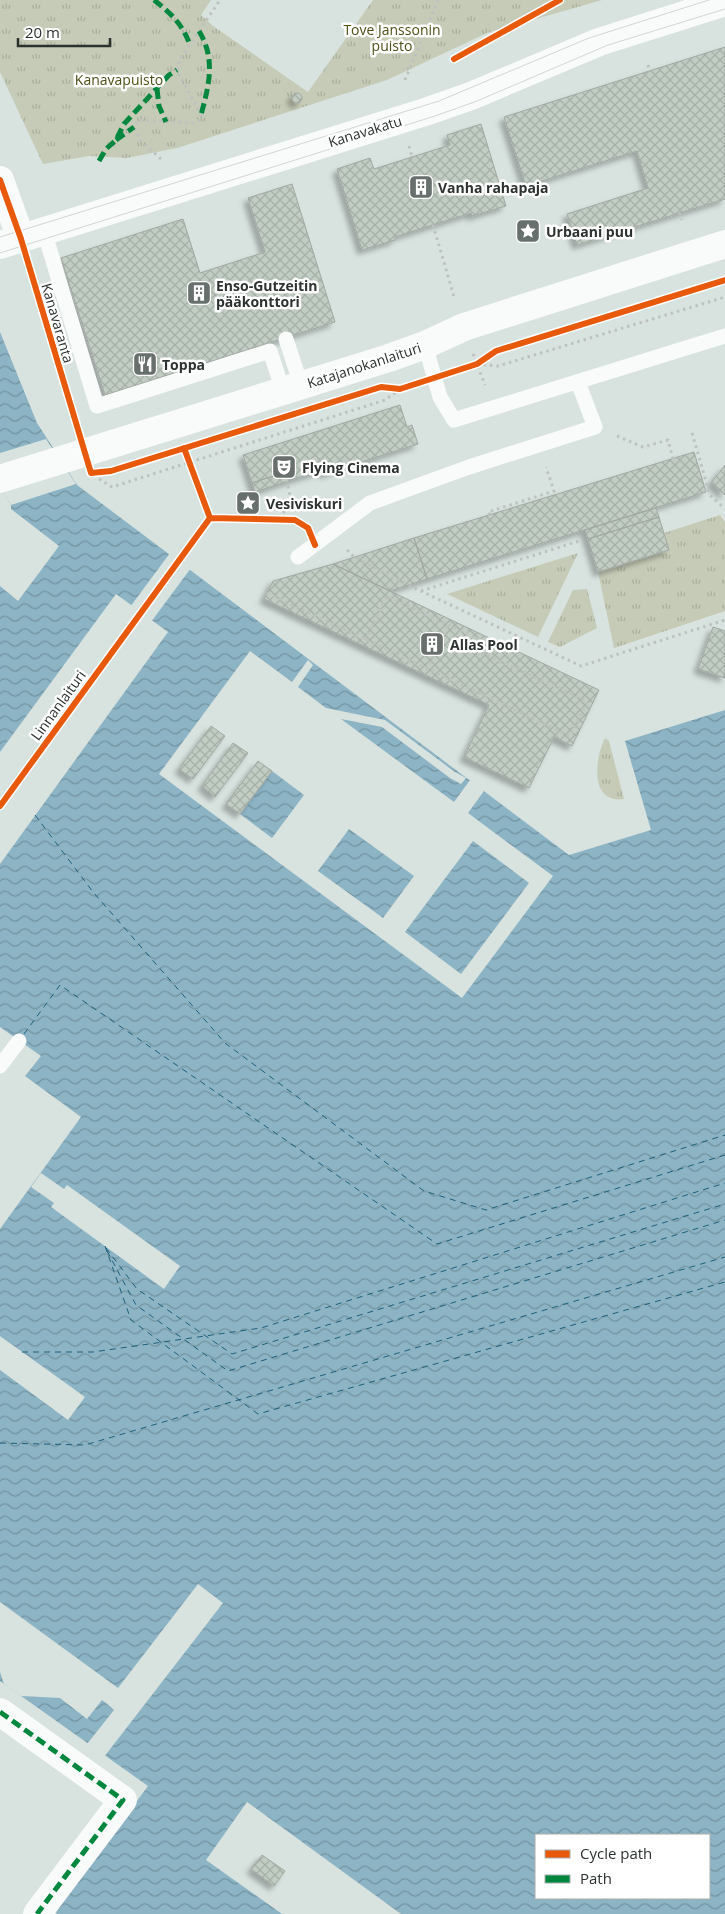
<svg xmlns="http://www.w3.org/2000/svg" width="725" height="1914" font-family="'Open Sans',sans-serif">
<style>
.grass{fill:url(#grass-tufts)}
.water{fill:url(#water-waves);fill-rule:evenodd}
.pier{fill:#d8e3df;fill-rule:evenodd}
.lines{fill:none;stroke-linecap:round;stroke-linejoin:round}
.ferry{stroke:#1d5f7b;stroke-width:1;stroke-dasharray:6 5;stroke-linecap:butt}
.building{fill:url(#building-cross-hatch);stroke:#a1a8a4;filter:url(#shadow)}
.path{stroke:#bec2bf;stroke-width:3;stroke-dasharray:2.5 4;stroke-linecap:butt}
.lane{stroke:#f9fbfa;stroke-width:15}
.street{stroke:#f9fbfa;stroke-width:28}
.secondary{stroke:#f9fbfa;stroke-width:28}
.tram{stroke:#d2d5d4;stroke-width:1}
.quiet{stroke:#00873e;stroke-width:5;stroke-dasharray:10 5;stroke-linecap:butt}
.cycleway-casing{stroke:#fff;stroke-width:9}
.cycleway{stroke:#e8590c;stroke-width:6}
.labels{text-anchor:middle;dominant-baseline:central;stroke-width:5;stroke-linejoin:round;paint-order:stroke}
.park-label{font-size:14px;fill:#4e5016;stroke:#fff}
.street-label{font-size:14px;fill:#2b322f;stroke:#fff}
.poi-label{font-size:14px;font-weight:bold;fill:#2b322f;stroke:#fff;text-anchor:start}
</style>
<defs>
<pattern id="grass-tufts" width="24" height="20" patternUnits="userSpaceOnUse" patternTransform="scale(1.25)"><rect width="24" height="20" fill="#c5cbb6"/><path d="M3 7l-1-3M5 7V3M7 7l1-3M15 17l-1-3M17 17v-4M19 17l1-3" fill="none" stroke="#a9af9d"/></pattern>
<pattern id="water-waves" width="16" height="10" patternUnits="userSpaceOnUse" patternTransform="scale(1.25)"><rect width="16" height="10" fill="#8cb4c5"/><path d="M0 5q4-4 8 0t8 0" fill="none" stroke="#7393a0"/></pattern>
<pattern id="building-cross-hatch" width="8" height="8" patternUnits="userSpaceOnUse" patternTransform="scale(1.25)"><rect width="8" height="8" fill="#c1ccc2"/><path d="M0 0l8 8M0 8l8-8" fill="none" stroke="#a6b0a7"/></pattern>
<filter id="shadow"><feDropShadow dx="-4.5" dy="4.5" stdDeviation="2.5" flood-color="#0004"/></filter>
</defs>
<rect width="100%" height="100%" fill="#d8e3df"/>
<!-- grass -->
<path class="grass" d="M0 0H211L201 15 213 26 308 92 373 0H602L487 33 387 80 177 148 127 158 89 156 43 164 0 72Z
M720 515 725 522V611L614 648 598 572 669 550 664 533Z
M578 553 538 637 447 594Z
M587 589 597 628 560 647 548 642 573 590Z
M605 738 609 741 624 799C589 804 595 758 605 738Z"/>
<!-- water -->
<path class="water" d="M0 332 37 423 77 485 569 855 651 830 625 741 725 710V1914H401L247 1802 206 1860 282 1914H57L55 1911 148 1786 0 1681V1229L81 1117 25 1076 41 1056 0 1027V864L168 632 116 594 0 752V586L18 601 59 546 11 509V505L0 487ZM536 1835H709V1898H536Z"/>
<!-- pier -->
<path class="pier" d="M46 439 76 484 11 505 0 487V453Z
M170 553 191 568 151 622 130 607Z
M250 651 292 682 308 660 313 665 298 687 326 708 385 720 455 772 466 778 461 784 450 778 382 727 341 719 454 802 470 780 484 791 468 813 553 876 462 998 159 774ZM272 771 304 795 272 838 240 814ZM349 829 414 876 383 918 318 871ZM473 841 529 883 461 974 405 932Z
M41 1173 64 1189 67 1185 180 1266 164 1289 51 1207 54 1203 31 1187Z
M0 1336 85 1397 68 1420 0 1370Z
M198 1584 223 1603 104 1757 87 1744 114 1710 106 1703 102 1700 87 1719 60 1698 21 1696 4 1684 0 1672V1602L118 1688Z"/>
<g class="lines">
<!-- ferry -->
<path class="ferry" d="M35 815 93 892 225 1043 424 1191 486 1210 725 1135
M24 1034 60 985 437 1244 725 1155
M105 1246 131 1320 258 1414 725 1282
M106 1248 137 1289 232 1354 725 1204
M107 1251 136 1305 228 1371 725 1220
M22 1352H93L261 1328 725 1183
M0 1443 85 1445 725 1257"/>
</g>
<!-- building -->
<path class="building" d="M725 47V199L577 245 567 214 648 188 637 151 526 186 504 117Z
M292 98a5 5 0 1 1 10 0a5 5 0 1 1-10 0Z
M481 124 506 206 472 216 471 213 395 237V240L362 250 337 169 370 158 374 169 450 145 447 135Z
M292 184 335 322 105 395 61 258 183 219 200 273 265 252 248 198Z
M400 405 407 427 412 425 418 444 324 474 323 470 294 479 291 470 252 483 243 455Z
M694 452 706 492 427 579 414 538Z
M725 465V495L711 483Z
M291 470 294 479 255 492 252 483Z
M656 508 659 517 588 539 585 530Z
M659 517 669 550 598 572 588 539Z
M414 538 427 579 390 591 333 564Z
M333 564 599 690 572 746 554 737 529 788 464 757 489 705 264 599 273 581Z
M713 627 725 631V678L698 669Z
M211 726 225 736 193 779 179 769Z
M233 743 248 753 215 797 202 786Z
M258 761 272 771 240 814 226 804Z
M262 1855 285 1871 274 1886 251 1869Z"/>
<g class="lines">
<!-- path -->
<path class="path" d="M648 65 650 71
M405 80 438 0
M409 146 412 157
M161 159 140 140 134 127 139 120 194 123 200 120 201 115 177 70 180 59 220 0
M679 213 682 220
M433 225 455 300
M473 354 485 385
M477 364 498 366 725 297
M692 433 710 495 725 509
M617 436 643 447 668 440 673 459
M99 479 112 487 385 400 400 389 398 386
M490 515 488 512 554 491 546 467
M281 519 290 496 287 481
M347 550 354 557 408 585 581 666 725 620
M421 591 579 541
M267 593 570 736 587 701 480 652 484 642 387 596 365 640
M427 670 448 625"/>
<!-- lane -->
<path class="lane" d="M44 231 97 406 270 351 283 391
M286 339 301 385
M425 345 440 397 454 420 725 336
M298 557 370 503 469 467 595 427 578 382
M0 1066 19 1041"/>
<!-- street -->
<path class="street" d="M0 180 21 239
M0 1712 123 1800 37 1914"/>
<!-- secondary -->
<path class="secondary" d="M0 245 425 112 471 96 599 42 725 2
M0 479 389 358 425 345 464 327 725 244"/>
<!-- tram -->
<path class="tram" d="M0 237 439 101 589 38 709 0
M0 253 435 116 477 101 608 45 725 9"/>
<!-- quiet -->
<path class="quiet" d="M154 0C171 13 183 25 190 45
M199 31C216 59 209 85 201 115
M157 89 159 106 166 122
M116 140 134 127
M99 161 106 149 116 140 124 124 169 75 177 70
M0 1712 123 1800 37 1914"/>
<defs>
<path id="cycleway" d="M454 59 560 0
M0 180 21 239 91 473 111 471 381 387 400 389 477 364 496 351 725 280
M184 448 210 518
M210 518 295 520 308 528 315 545
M0 806 210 518"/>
</defs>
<!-- cycleway casing -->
<use href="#cycleway" class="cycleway-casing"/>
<!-- cycleway -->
<use href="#cycleway" class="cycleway"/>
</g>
<!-- icons -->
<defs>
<symbol id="building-square" viewBox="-11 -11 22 22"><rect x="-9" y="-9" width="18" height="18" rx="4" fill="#68706d" stroke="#fff"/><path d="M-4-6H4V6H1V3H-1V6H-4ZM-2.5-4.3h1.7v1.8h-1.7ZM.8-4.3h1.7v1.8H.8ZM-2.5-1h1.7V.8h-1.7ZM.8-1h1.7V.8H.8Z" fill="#fff"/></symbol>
<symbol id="sight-square" viewBox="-11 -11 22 22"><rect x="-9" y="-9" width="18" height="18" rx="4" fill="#68706d" stroke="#fff"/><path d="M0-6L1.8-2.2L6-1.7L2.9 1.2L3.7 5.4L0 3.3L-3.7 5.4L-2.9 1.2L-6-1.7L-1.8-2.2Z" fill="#fff"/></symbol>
<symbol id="restaurant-square" viewBox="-11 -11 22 22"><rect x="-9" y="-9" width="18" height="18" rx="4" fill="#68706d" stroke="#fff"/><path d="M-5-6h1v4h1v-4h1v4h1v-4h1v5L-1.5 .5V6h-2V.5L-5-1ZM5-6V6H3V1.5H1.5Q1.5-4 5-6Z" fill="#fff"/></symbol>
<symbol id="theatre-square" viewBox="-11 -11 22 22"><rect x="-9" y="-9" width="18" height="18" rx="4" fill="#68706d" stroke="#fff"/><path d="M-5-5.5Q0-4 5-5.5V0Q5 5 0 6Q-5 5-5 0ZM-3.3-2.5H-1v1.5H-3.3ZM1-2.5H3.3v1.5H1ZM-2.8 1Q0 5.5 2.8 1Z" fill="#fff"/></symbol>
</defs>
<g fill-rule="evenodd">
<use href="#building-square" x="407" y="173" width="28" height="28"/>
<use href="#sight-square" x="514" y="217" width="28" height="28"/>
<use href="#building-square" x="185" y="279" width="28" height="28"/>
<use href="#restaurant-square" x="131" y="350" width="28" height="28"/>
<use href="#theatre-square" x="270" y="453" width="28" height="28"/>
<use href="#sight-square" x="234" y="489" width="28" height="28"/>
<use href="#building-square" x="418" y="630" width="28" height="28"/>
</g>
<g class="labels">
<!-- park labels -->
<g class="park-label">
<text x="392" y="29">Tove Janssonin<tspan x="392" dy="16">puisto</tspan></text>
<text x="119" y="79">Kanavapuisto</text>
</g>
<!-- street labels -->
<g class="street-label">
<text transform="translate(365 131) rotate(-17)">Kanavakatu</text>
<text transform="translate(58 323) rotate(74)">Kanavaranta</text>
<text transform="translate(364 365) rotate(-18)">Katajanokanlaituri</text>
<text transform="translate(58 705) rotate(-54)">Linnanlaituri</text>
</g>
<!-- poi labels -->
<g class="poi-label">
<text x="438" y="187">Vanha rahapaja</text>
<text x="546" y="231">Urbaani puu</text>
<text x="216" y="285">Enso-Gutzeitin<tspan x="216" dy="16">pääkonttori</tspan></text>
<text x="162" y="364">Toppa</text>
<text x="302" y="467">Flying Cinema</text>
<text x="266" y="503">Vesiviskuri</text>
<text x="450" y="644">Allas Pool</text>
</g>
</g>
<!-- legend -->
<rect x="535" y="1834" width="175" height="65" fill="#ffffff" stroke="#aaadac"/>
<rect x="545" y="1850" width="25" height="8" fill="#e8590c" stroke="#aaadac"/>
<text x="580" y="1859" font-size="15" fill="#2b322f">Cycle path</text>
<rect x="545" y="1875" width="25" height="8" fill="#00873e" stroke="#aaadac"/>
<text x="580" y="1884" font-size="15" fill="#2b322f">Path</text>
<!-- scale -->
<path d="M18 38v8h92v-8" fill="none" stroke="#2b322f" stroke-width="2.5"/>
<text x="25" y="38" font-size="15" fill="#2b322f" stroke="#ffffff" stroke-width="4" paint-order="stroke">20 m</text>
</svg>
